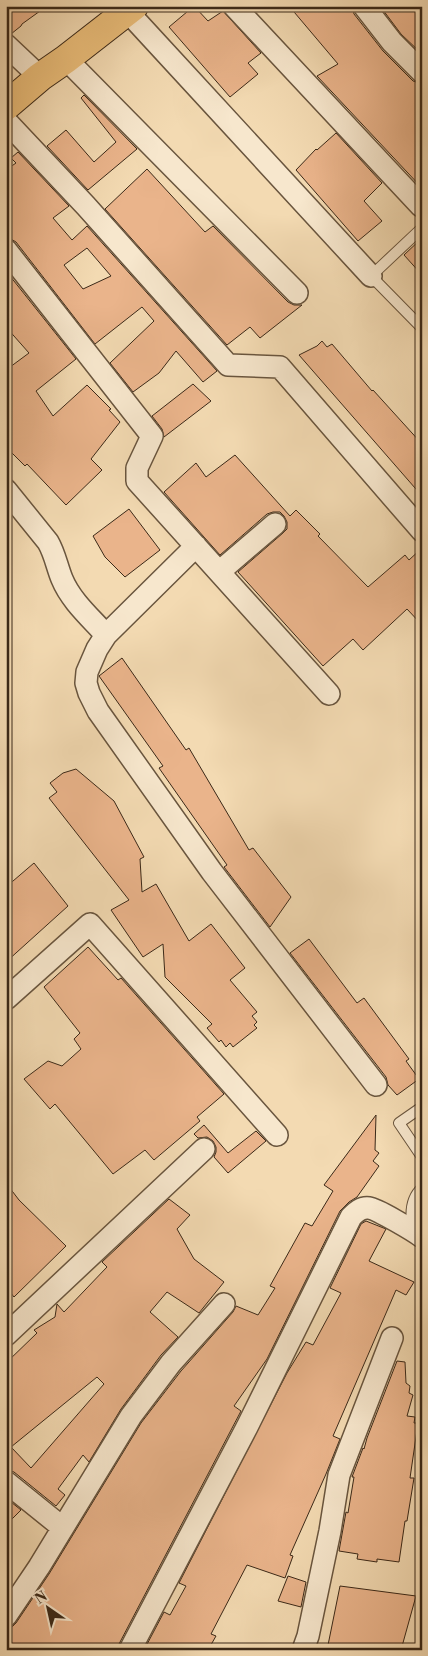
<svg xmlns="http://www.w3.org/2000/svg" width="428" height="1656" font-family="'Libre Bodoni',serif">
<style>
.building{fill:#eab48b;stroke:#3b2918;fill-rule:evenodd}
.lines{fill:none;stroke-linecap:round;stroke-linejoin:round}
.service-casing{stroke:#69553e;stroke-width:12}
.minor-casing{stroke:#69553e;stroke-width:24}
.primary-casing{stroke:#3b2918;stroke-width:30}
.service{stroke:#f7e7cd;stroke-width:10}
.minor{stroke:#f7e7cd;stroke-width:21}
.primary{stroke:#eabd79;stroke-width:28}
</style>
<rect width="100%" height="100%" fill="#f3dab2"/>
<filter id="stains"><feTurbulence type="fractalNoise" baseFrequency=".004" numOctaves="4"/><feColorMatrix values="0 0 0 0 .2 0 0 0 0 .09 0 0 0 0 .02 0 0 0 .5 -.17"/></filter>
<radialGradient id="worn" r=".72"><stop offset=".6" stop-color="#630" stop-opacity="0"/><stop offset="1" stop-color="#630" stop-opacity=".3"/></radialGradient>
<!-- building -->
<path class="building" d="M6 6H47L22 24 21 26 11 34 6 33Z
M194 6 208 21 223 11 261 53 248 63 258 74 230 97 169 27Z
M289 6H352L354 14 383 51 413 81 422 84V188L317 76 338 64Z
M380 6H422V54L401 34Z
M84 95 137 149 88 190 47 146 66 130 94 162 116 142 81 98Z
M336 133 382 183 364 201 382 221 358 241 296 170 316 149 317 150Z
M18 152 69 206 53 218 72 240 87 226 217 371 203 382 176 351 159 373 133 392 110 363 154 321 142 307 95 344 16 242 11 239 6 238V170L16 163 11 158ZM87 248 111 276 83 289 64 265Z
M147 169 205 232 213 226 288 302 294 305H302L260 338 250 327 227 345 105 209Z
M422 238V275L404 255Z
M6 271 76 359 36 391 53 416 87 385 111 409 109 410 120 422 91 459 102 470 66 505 27 464 25 466 6 447V370L29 353 6 327Z
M322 341 327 347 332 344 372 391 373 390 422 444V496L299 355 317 346Z
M193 384 211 401 164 437 162 429 152 416Z
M235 455 290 516 296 510 320 534 318 536 368 587 405 555 409 560 422 548V625L407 609 363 650 353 639 323 666 238 572 283 533 287 529V522L284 516 280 512H273L267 514 220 555 164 492 196 463 206 477Z
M129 509 160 550 125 577 105 557 93 536Z
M122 658 186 750 189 748 249 850 253 848 291 897 270 927 224 867 227 865 159 768 163 766 99 676Z
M76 769 114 801 144 857 140 859 142 892 156 884 189 941 211 924 245 968 230 980 257 1012 252 1016 257 1022 254 1025 257 1028 233 1047 230 1043 226 1047 221 1040 219 1042 207 1028 212 1024 165 977 163 944 143 957 111 910 129 900 49 798 57 792 50 783 63 773Z
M34 863 68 906 6 962V887Z
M309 939 357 1003 364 998 409 1059 406 1061 419 1079 397 1095 388 1085 386 1077 290 953Z
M88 947 118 980 121 978 224 1094 197 1117 200 1121 154 1160 145 1150 113 1174 55 1104 50 1109 24 1079 48 1061 62 1066 81 1049 74 1039 80 1033 44 987Z
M376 1115 375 1150 379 1153 373 1161 379 1166 357 1197 349 1202 340 1211 267 1359 234 1406 241 1411 119 1644 118 1650H6V1628L12 1627 16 1623 49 1574 141 1423 181 1371 233 1312 236 1306 258 1315 275 1288 270 1286 305 1223 312 1226 333 1191 324 1185Z
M204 1125 228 1153 256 1131 266 1141 228 1173 214 1157 216 1152V1147L213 1141 207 1137 198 1138 194 1134Z
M6 1183 19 1200 66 1246 14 1297 6 1287Z
M169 1199 190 1215 177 1229 194 1259 224 1282 199 1313 167 1292 150 1312 178 1337 161 1355 121 1409 89 1462 83 1455 58 1489 65 1495 56 1506 14 1472 6 1470V1363L37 1333 34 1330 55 1317 57 1304 64 1312 107 1267 102 1262ZM97 1377 104 1384 31 1468 11 1447Z
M366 1221 386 1229 369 1261 414 1282 406 1295 396 1290 333 1436 340 1439 326 1474 290 1555 293 1556 285 1578 247 1565 211 1634 216 1636 208 1650H144L164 1612 170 1615 186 1586 179 1583 287 1373 306 1342 313 1345 341 1293 330 1288 361 1224Z
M397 1361 405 1362 406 1383 410 1386 409 1393 413 1395 407 1416 415 1417 414 1423H418L410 1478H414L407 1521H405L399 1562 377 1559V1562L357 1559 358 1554 339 1551 346 1512 348 1513 354 1477H352L363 1448 364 1449 367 1438Z
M6 1498 21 1510 6 1525Z
M288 1576 306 1582 301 1607 278 1601Z
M340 1586 416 1596 401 1650H327Z"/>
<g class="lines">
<defs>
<path id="service" d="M422 228 371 276 422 328
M422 1107 399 1123 422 1157
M413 1229C410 1214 410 1199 422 1188"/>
<path id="minor" d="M234 6 421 206
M364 6 392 42 422 72
M127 11 371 276
M6 45 40 77
M66 59 297 293
M6 121 86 206 228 365 280 367 422 531
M6 250 152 436 137 468V481L329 694
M6 490 48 542C55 554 57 567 62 579 71 601 91 618 106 635
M196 546 106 635 97 649 87 672 86 683 89 693 98 711 212 872 376 1085
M219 572 275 524
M6 999 90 924 277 1135
M6 1335 204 1149
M6 1482 63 1528
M6 1616 39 1567 131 1416 171 1363 224 1304
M130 1650 247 1427 351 1217C356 1212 361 1207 369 1208 377 1209 414 1231 422 1237
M303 1650 308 1636 330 1531 339 1475 392 1338"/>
<path id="primary" d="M6 106 40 77 66 59 134 6"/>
</defs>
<!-- service casing -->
<use href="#service" class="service-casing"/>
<!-- minor casing -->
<use href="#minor" class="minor-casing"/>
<!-- primary casing -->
<use href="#primary" class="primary-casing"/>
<!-- service -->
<use href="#service" class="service"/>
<!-- minor -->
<use href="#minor" class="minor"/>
<!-- primary -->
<use href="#primary" class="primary"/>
</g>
<!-- margin -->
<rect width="428" height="1656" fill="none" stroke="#f3dab2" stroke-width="25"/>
<rect x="8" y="8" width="413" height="1641" fill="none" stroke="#3b2918" stroke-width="2.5"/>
<rect x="12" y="12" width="403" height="1631" fill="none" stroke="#3b2918"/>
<!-- north arrow -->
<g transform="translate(48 1608) rotate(326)" stroke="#f7e7cd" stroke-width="4" paint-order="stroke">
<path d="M0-4L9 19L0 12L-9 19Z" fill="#3b2918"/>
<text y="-8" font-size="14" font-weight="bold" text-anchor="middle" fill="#3b2918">N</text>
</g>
<rect width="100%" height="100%" filter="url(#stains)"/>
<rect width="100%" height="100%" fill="url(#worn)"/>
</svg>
